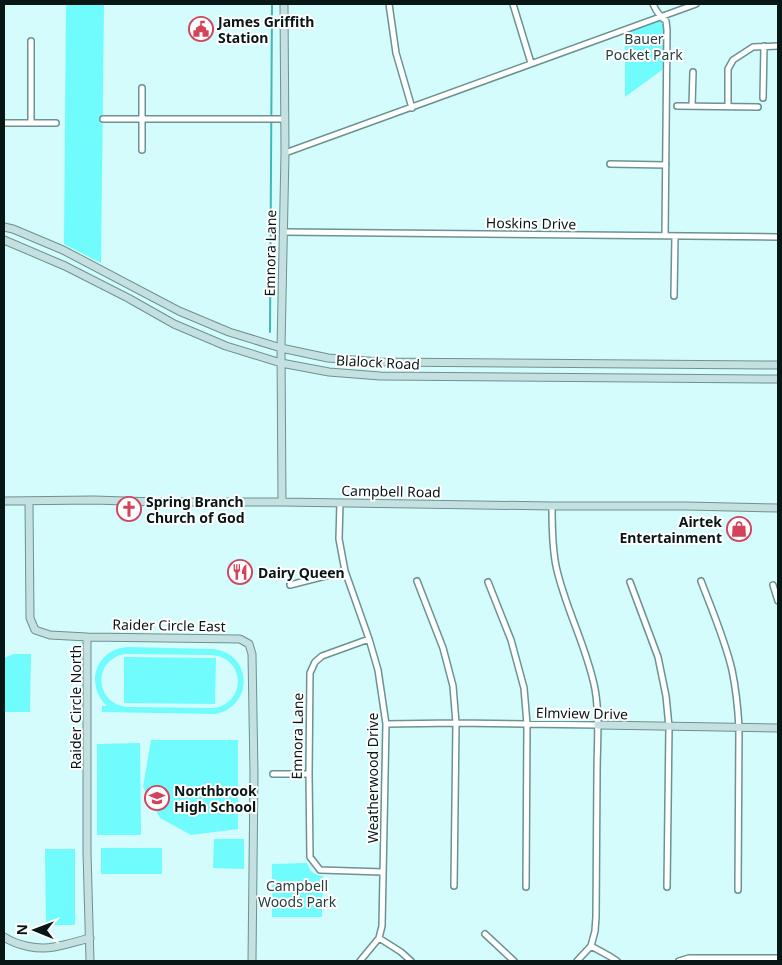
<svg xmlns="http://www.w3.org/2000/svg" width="782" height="965" font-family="'Noto Sans',sans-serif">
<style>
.green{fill:#70fbfc;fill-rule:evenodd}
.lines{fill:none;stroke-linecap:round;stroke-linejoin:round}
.stream{stroke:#45b6b6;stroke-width:2}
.street-casing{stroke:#6c9291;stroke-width:8}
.secondary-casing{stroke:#6c9291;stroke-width:9}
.street{stroke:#fff;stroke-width:5}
.secondary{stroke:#c4e0e1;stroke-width:7}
.labels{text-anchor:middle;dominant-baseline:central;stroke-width:4;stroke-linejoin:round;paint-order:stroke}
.poi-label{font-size:14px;font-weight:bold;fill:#081616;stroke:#fff;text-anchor:start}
.park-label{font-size:14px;fill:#274141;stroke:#fff}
.street-label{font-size:14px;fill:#081616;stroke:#fff}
</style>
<rect width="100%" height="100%" fill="#d4fcfc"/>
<!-- green -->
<path class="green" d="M66 4H104L101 263 64 244Z
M659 21 663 23 664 52 662 70 625 97V33Z
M128 647 212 649C252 652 255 705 216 714L102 712V706H107C84 684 96 649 128 647ZM124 654 212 655C245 658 247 701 215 708L127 707C95 704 92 661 124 654Z
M14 654H31L30 712H4V658Z
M124 657 216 658 215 704 124 703Z
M151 740H238V829L191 835 160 818 143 787Z
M140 743 141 835H97V744Z
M214 839H244V869L213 868Z
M101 848H162V874H101Z
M45 849H75V925H46Z
M307 863C310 872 314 875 323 876L322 917H272V864Z"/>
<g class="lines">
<!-- stream -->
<path class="stream" d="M270 332 272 4"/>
<defs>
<path id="street" d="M389 4 396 53 412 108
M513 4 531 63
M653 4C656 11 659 16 666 21L667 30 665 236
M763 98 764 46
M677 106 758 107
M692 106 693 72
M728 106V69L733 60 753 47 778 46
M103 119H285
M4 123H56
M31 123V41
M142 150V88
M285 153 696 4
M610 164 666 165
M283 232 778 237
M674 296 675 236
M340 503 339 539 345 571 369 639 378 670 386 724 382 926 379 938 360 961
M552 506C552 526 552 546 556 566 565 608 587 647 595 689 600 716 597 746 597 773 597 821 596 869 596 917L595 931 591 946 577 961
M417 581 443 648 453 686 456 723 454 886
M701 581C712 610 725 640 732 670 736 689 738 709 739 728L738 890
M488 582 511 640 524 688 527 724 526 887
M630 582 658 657 666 696 669 727 667 887
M290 585 345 571
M773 585 778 601
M369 639 322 656 315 662 310 673 309 774 310 857 320 870 383 872
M386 724 456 723 598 725
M273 774H309
M485 934 514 961
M379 938 401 952 411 961
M591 946 611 957 617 961
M679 961 689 958H778"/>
<path id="secondary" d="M4 227 13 229 63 250 179 311 229 332 281 348 328 358 380 362 778 365
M4 240 65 266 128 298 174 324 226 346 281 363 329 372 380 376 778 379
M4 501 94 500 157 502H282L552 506H686L778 508
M29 501 30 618 35 630 50 635 87 637 240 639 249 644 252 654 254 774 252 961
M282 502 281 348 285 153 284 4
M87 637V852L90 961
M598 725 778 728
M4 937C18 946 38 950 54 947 66 945 78 941 90 938"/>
</defs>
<!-- street casing -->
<use href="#street" class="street-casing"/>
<!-- secondary casing -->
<use href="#secondary" class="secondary-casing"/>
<!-- street -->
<use href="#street" class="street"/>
<!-- secondary -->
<use href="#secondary" class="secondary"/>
</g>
<!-- icons -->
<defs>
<symbol id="civic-ring" viewBox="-11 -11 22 22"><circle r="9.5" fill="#fff" stroke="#d3435a" stroke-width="1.5"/><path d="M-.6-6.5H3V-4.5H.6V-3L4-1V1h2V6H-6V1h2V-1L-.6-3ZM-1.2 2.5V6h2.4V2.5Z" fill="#d3435a"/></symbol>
<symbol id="church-ring" viewBox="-11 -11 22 22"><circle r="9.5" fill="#fff" stroke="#d3435a" stroke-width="1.5"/><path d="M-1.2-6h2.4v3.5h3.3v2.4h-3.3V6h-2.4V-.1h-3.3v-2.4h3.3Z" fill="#d3435a"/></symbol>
<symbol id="shop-ring" viewBox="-11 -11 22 22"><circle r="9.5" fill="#fff" stroke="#d3435a" stroke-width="1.5"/><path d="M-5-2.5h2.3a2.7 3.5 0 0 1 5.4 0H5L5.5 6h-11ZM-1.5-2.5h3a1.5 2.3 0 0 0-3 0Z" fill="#d3435a"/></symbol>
<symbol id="restaurant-ring" viewBox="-11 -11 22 22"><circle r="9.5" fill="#fff" stroke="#d3435a" stroke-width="1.5"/><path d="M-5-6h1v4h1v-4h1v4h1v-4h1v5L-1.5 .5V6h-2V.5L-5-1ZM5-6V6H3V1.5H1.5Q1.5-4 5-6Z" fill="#d3435a"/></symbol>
<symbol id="school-ring" viewBox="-11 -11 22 22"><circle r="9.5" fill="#fff" stroke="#d3435a" stroke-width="1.5"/><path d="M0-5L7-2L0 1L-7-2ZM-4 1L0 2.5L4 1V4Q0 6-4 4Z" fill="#d3435a"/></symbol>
</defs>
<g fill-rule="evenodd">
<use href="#civic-ring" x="187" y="15" width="28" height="28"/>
<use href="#church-ring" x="115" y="495" width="28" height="28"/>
<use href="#shop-ring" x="725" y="515" width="28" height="28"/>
<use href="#restaurant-ring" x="226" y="558" width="28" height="28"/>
<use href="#school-ring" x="143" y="784" width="28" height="28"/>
</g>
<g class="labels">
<!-- poi labels -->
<g class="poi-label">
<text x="218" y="21">James Griffith<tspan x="218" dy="16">Station</tspan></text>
<text x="146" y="501">Spring Branch<tspan x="146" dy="16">Church of God</tspan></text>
<text x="722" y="521" text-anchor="end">Airtek<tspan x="722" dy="16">Entertainment</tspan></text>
<text x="258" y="572">Dairy Queen</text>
<text x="174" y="790">Northbrook<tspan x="174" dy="16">High School</tspan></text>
</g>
<!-- park labels -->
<g class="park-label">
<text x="644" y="38">Bauer<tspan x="644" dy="16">Pocket Park</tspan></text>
<text x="297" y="885">Campbell<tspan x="297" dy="16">Woods Park</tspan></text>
</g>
<!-- street labels -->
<g class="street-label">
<text transform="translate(531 223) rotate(1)">Hoskins Drive</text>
<text transform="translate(270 253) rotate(-89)">Emnora Lane</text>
<text transform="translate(378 362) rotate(3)">Blalock Road</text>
<text transform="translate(391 491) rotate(1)">Campbell Road</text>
<text transform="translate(169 625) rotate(1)">Raider Circle East</text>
<text transform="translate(75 707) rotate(-90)">Raider Circle North</text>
<text transform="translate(582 713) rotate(1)">Elmview Drive</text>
<text transform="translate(297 736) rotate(-89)">Emnora Lane</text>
<text transform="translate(372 778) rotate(-90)">Weatherwood Drive</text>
</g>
</g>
<!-- border -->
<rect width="782" height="965" fill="none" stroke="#081616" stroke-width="10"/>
<!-- north arrow -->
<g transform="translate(35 930) rotate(271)" stroke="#ffffff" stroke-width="4" paint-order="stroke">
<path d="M0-4L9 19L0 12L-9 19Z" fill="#081616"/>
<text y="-8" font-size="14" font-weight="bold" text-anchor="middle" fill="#081616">N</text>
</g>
</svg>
